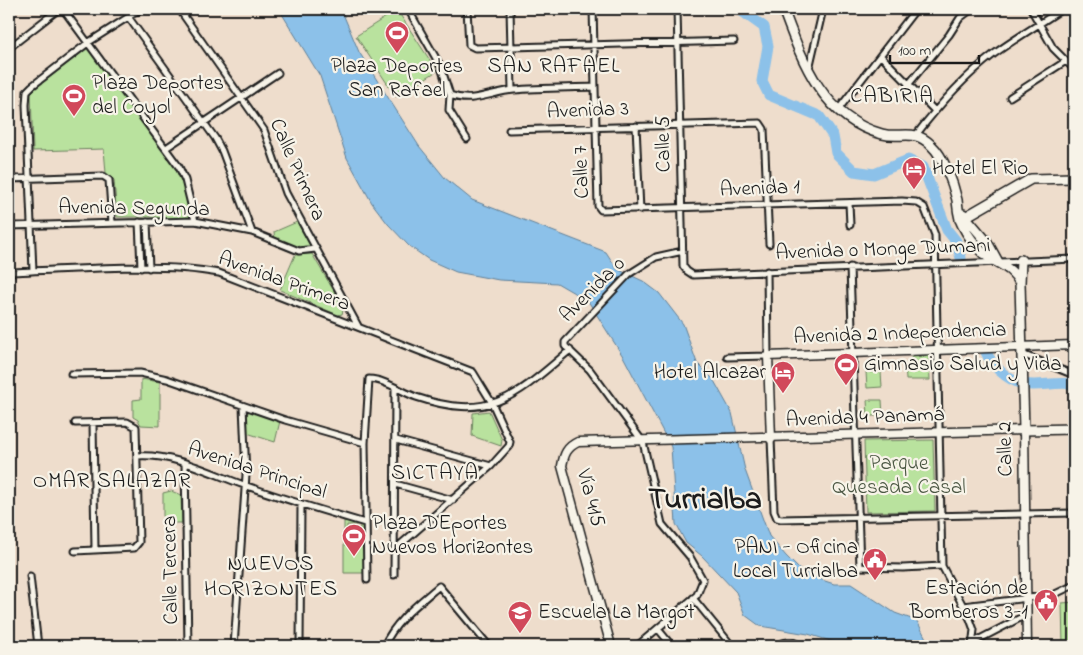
<svg xmlns="http://www.w3.org/2000/svg" width="1083" height="655" font-family="'Indie Flower',sans-serif">
<style>
.green{fill:#b9e29e;stroke:#6a7f5d;fill-rule:evenodd}
.water{fill:#8cc1e9;stroke:#5f7f97}
.lines{fill:none;stroke-linecap:round;stroke-linejoin:round}
.river{stroke:#8cc1e9;stroke-width:11}
.street-casing{stroke:#1c1c1c;stroke-width:9}
.secondary-casing{stroke:#1c1c1c;stroke-width:11}
.primary-casing{stroke:#1c1c1c;stroke-width:12}
.street{stroke:#f7f3e8;stroke-width:5}
.secondary{stroke:#f7f3e8;stroke-width:8}
.primary{stroke:#f7f3e8;stroke-width:9}
.labels{text-anchor:middle;dominant-baseline:central;stroke-width:4.5;stroke-linejoin:round;paint-order:stroke}
.poi-label{font-size:21px;fill:#1c1c1c;stroke:#f7f3e8;text-anchor:start}
.street-label{font-size:21px;fill:#1c1c1c;stroke:#f7f3e8}
.park-label{font-size:21px;fill:#4b5743;stroke:#f7f3e8}
.neighbourhood-label{font-size:22px;letter-spacing:1px;fill:#1c1c1c;stroke:#f7f3e8}
.town-label{font-size:31px;font-weight:bold;fill:#1c1c1c;stroke:#f7f3e8}
</style>
<rect width="100%" height="100%" fill="#edc"/>
<filter id="ink" filterUnits="userSpaceOnUse"><feTurbulence type="fractalNoise" baseFrequency=".02" numOctaves="2"/><feDisplacementMap in="SourceGraphic" scale="10" xChannelSelector="R" yChannelSelector="G"/><feConvolveMatrix kernelMatrix="1 2 1 2 8 2 1 2 1" color-interpolation-filters="sRGB"/></filter>
<g filter="url(#ink)">
<!-- green -->
<path class="green" d="M397 10 437 71 396 97 356 36Z
M88 48 177 170 183 184 191 217H186L187 220H157L156 217H117L114 180 106 173 104 149 33 151 31 92Z
M297 222 312 249H292L275 241 274 232Z
M312 254 344 308 342 314 338 315 280 290 295 255Z
M929 356 930 380H906L905 364H911V357Z
M866 372H881L882 387 867 388Z
M141 379 160 382V426L141 425 138 420 133 417V400L141 399Z
M867 400H882L883 416H868Z
M249 411 280 421 275 442 247 433 245 417Z
M489 411 502 440 501 446 472 436 473 413Z
M933 440 935 511 866 512 864 441Z
M171 491 181 495 182 523H163V493Z
M344 519 363 524 365 573H344ZM347 525H360L359 542H347Z
M1074 602V646H1063L1062 603Z"/>
<!-- water -->
<path class="water" d="M279 9H341L359 52 419 146 445 178 472 200 606 252 617 269 643 281 659 293 683 324 697 363 713 379 732 413 745 470 769 536 786 556 800 570 816 578 834 584H851L895 613 917 621 930 646H847L808 634 760 626 745 615 736 592 702 556 686 543 676 524 671 447 624 358 588 301 557 283 499 280 456 272 429 260 409 246 388 224 372 203 347 158 320 76Z"/>
<g class="lines">
<!-- river -->
<path class="river" d="M739 9 764 27 768 46 762 81 769 95 819 116 833 136 836 153 854 171 874 174 908 160 923 167 947 230 956 241 961 258
M986 352C989 360 994 365 1000 371 1026 395 1044 380 1074 384"/>
<defs>
<path id="street" d="M63 9 179 167 185 180 195 221
M179 9 264 130 286 193 358 326
M408 9 441 67 450 95 449 110 467 139
M467 9 469 45 475 48 734 41
M510 9 512 90
M593 9 598 206 601 210 902 201 916 202 924 207 935 235 942 566 970 619 974 630 972 646
M677 9 683 266 687 271 693 275 1074 259
M1031 9 1053 48 1074 69
M129 18 215 138 222 151 252 232
M9 48 59 9
M881 56 935 111
M809 69 823 9
M908 85 949 35 960 18 972 9
M450 95C472 104 491 92 514 90 540 88 568 88 595 87
M1010 97 1066 61
M838 110 916 9
M636 126 640 210
M509 130 760 123 764 129 769 244
M916 135C939 105 965 76 994 54 1016 38 1040 24 1062 9
M166 148 278 73
M9 179 103 176 109 180 112 223
M849 203 850 225
M139 222 141 268
M147 222 149 268
M9 226 195 221 252 232 299 251 315 249
M850 267 860 567 903 568 942 566
M33 271 26 105 27 91 32 86 89 42 141 9
M9 272C74 270 156 261 219 273L473 372 492 403 510 442 509 446 491 466 393 551
M1022 354 1074 375
M727 357 768 356 767 271
M71 374 140 373 167 379 285 420 365 443
M75 423 127 422 136 427 139 542 134 548 75 551
M93 423 95 549
M771 439 774 511 777 518 781 519 1074 513
M396 440 491 466
M138 456C175 454 210 473 244 485 284 499 324 511 365 523
M185 463 188 646
M395 484 453 500
M394 575 395 389
M30 576 38 646
M367 580 365 443 369 379C384 379 402 392 416 397 491 422 516 396 570 350
M693 598 732 646
M963 606 1053 595 1074 585
M658 629 672 646
M972 643 1026 615
M234 646 246 475 243 406
M300 646 301 504
M384 646C395 621 418 604 439 586L489 646
M637 646 697 595 703 580 690 557 662 524 643 442 590 370 565 346V342L629 274 656 257 683 251
M777 646C783 641 793 640 799 646"/>
<path id="secondary" d="M771 439 768 356 1074 345
M611 646 562 466C564 454 567 447 578 442L1024 430 1027 646"/>
<path id="primary" d="M783 9C802 60 822 118 882 134 901 139 914 128 931 145 944 157 953 183 957 200 958 208 958 218 963 226 967 234 976 246 983 253 996 264 1012 266 1020 283L1024 430 1074 429
M963 214 987 242 998 262
M960 220 1031 179 1074 178
M1020 283 1021 260"/>
</defs>
<!-- street casing -->
<use href="#street" class="street-casing"/>
<!-- secondary casing -->
<use href="#secondary" class="secondary-casing"/>
<!-- primary casing -->
<use href="#primary" class="primary-casing"/>
<!-- street -->
<use href="#street" class="street"/>
<!-- secondary -->
<use href="#secondary" class="secondary"/>
<!-- primary -->
<use href="#primary" class="primary"/>
</g>
</g>
<!-- icons -->
<defs>
<symbol id="stadium-pin" viewBox="-11 -11 22 30"><path d="M0 17L-7.5 6A9.5 9.5 0 1 1 7.5 6Z" fill="#d1495b" stroke="#f7f3e8"/><path d="M0-5a6.5 5 0 1 0 0 10a6.5 5 0 1 0 0-10ZM-3.5-1.8h7v3.6h-7Z" fill="#fff"/></symbol>
<symbol id="hotel-pin" viewBox="-11 -11 22 30"><path d="M0 17L-7.5 6A9.5 9.5 0 1 1 7.5 6Z" fill="#d1495b" stroke="#f7f3e8"/><path d="M-6-4.5h1.5V1H6V5H4.5V3h-9V5H-6ZM-4 0a1.8 1.8 0 1 1 3.6 0ZM.5 0V-2.5h3Q6-2.5 6 0Z" fill="#fff"/></symbol>
<symbol id="civic-pin" viewBox="-11 -11 22 30"><path d="M0 17L-7.5 6A9.5 9.5 0 1 1 7.5 6Z" fill="#d1495b" stroke="#f7f3e8"/><path d="M-.6-6.5H3V-4.5H.6V-3L4-1V1h2V6H-6V1h2V-1L-.6-3ZM-1.2 2.5V6h2.4V2.5Z" fill="#fff"/></symbol>
<symbol id="school-pin" viewBox="-11 -11 22 30"><path d="M0 17L-7.5 6A9.5 9.5 0 1 1 7.5 6Z" fill="#d1495b" stroke="#f7f3e8"/><path d="M0-5L7-2L0 1L-7-2ZM-4 1L0 2.5L4 1V4Q0 6-4 4Z" fill="#fff"/></symbol>
</defs>
<g fill-rule="evenodd">
<use href="#stadium-pin" x="383" y="19" width="28" height="38"/>
<use href="#stadium-pin" x="60" y="82" width="28" height="38"/>
<use href="#hotel-pin" x="900" y="155" width="28" height="38"/>
<use href="#stadium-pin" x="832" y="351" width="28" height="38"/>
<use href="#hotel-pin" x="769" y="359" width="28" height="38"/>
<use href="#stadium-pin" x="340" y="522" width="28" height="38"/>
<use href="#civic-pin" x="861" y="546" width="28" height="38"/>
<use href="#civic-pin" x="1032" y="587" width="28" height="38"/>
<use href="#school-pin" x="506" y="599" width="28" height="38"/>
</g>
<g class="labels">
<!-- poi labels -->
<g class="poi-label">
<text x="397" y="67" text-anchor="middle">Plaza Deportes<tspan x="397" dy="24">San Rafael</tspan></text>
<text x="92" y="84">Plaza Deportes<tspan x="92" dy="24">del Coyol</tspan></text>
<text x="932" y="169">Hotel El Rio</text>
<text x="864" y="365">Gimnasio Salud y Vida</text>
<text x="766" y="373" text-anchor="end">Hotel Alcazar</text>
<text x="372" y="524">Plaza DEportes<tspan x="372" dy="24">Nuevos Horizontes</tspan></text>
<text x="858" y="548" text-anchor="end">PANI - Oficina<tspan x="858" dy="24">Local Turrialba</tspan></text>
<text x="1028" y="589" text-anchor="end">Estación de<tspan x="1028" dy="24">Bomberos 3-1</tspan></text>
<text x="538" y="613">Escuela La Margot</text>
</g>
<!-- street labels -->
<g class="street-label">
<text transform="translate(588 111) rotate(-2)">Avenida 3</text>
<text transform="translate(664 144) rotate(-91)">Calle 5</text>
<text transform="translate(297 170) rotate(66)">Calle Primera</text>
<text transform="translate(582 172) rotate(-92)">Calle 7</text>
<text transform="translate(760 189) rotate(-2)">Avenida 1</text>
<text transform="translate(134 209) rotate(1)">Avenida Segunda</text>
<text transform="translate(883 250) rotate(-2)">Avenida 0 Monge Dumani</text>
<text transform="translate(284 282) rotate(20)">Avenida Primera</text>
<text transform="translate(593 290) rotate(-45)">Avenida 0</text>
<text transform="translate(900 334) rotate(-2)">Avenida 2 Independencia</text>
<text transform="translate(865 418) rotate(-2)">Avenida 4 Panamá</text>
<text transform="translate(1006 449) rotate(-91)">Calle 2</text>
<text transform="translate(257 471) rotate(18)">Avenida Principal</text>
<text transform="translate(590 498) rotate(75)">Vía 415</text>
<text transform="translate(171 570) rotate(-91)">Calle Tercera</text>
</g>
<!-- park labels -->
<g class="park-label">
<text x="899" y="464">Parque<tspan x="899" dy="24">Quesada Casal</tspan></text>
</g>
<!-- neighbourhood labels -->
<g class="neighbourhood-label">
<text x="554" y="67">SAN RAFAEL</text>
<text x="892" y="97">CABIRIA</text>
<text x="435" y="474">SICTAYA</text>
<text x="112" y="482">OMAR SALAZAR</text>
<text x="271" y="565">NUEVOS<tspan x="271" dy="25">HORIZONTES</tspan></text>
</g>
<!-- town labels -->
<g class="town-label">
<text x="705" y="500">Turrialba</text>
</g>
</g>
<!-- margin -->
<rect width="1083" height="655" fill="none" stroke="#f7f3e8" stroke-width="30"/>
<rect x="15" y="15" width="1053" height="625" fill="none" stroke="#1c1c1c" stroke-width="2" filter="url(#ink)"/>
<!-- scale -->
<path d="M890 55v8h89v-8" fill="none" stroke="#1c1c1c" stroke-width="2.5"/>
<text x="898" y="55" font-size="15" fill="#1c1c1c" stroke="#f7f3e8" stroke-width="4" paint-order="stroke">100 m</text>
</svg>
